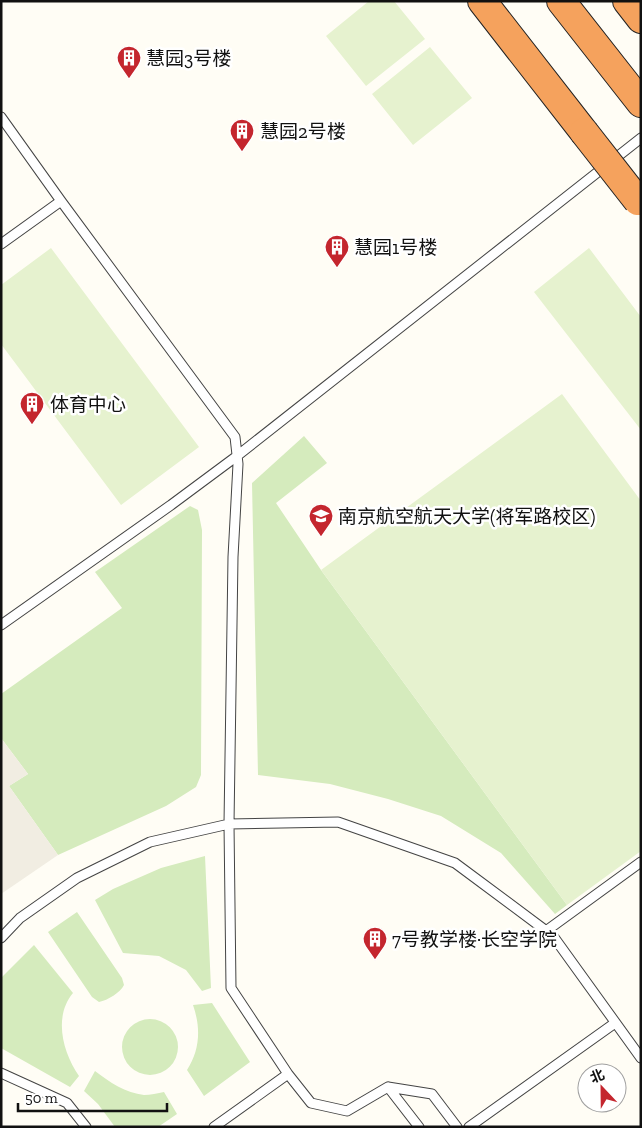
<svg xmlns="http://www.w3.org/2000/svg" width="642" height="1128" font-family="'Zilla Slab','Noto Sans SC',serif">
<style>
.green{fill:#d5ebbd}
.pitch{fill:#e6f2cf}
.plaza{fill:#f1ede2}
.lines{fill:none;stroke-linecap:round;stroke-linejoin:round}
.service-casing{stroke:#444;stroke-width:11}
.motorway-casing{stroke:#222;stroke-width:30}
.service{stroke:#fff;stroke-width:9}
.motorway{stroke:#f5a25d;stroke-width:28}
.motorway-bridge-casing{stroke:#222;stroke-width:30;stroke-linecap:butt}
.motorway-bridge{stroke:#f5a25d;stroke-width:28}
.labels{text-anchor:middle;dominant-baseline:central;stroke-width:5;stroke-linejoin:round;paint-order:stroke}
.poi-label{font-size:19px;fill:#111;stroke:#fff;text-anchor:start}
</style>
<rect width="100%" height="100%" fill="#fffdf5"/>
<!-- green -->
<path class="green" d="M304 436 327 463 276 503 321 570 567 905 555 914 501 853 441 816 388 799 330 784 258 775 252 483Z
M190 506 198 510 202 530 201 775 196 787 166 806 58 855 9 786 28 774 1 738V694L122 608 95 572Z
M205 856 211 988 202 991 186 970 159 956 123 953 95 900 113 889 161 868Z
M77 912 122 978 124 985C120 993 108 1000 99 1002L92 997 48 932Z
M34 945 73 993C53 1017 63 1053 79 1076L70 1087 1 1048V978Z
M212 1003 250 1062 204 1096 187 1070C200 1050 201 1028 193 1005Z
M122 1047a28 28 0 1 1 56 0a28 28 0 1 1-56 0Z
M95 1071C109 1082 126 1093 144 1095 150 1095 158 1093 164 1092L177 1114 158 1127H115L98 1104 84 1091Z"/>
<!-- pitch -->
<path class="pitch" d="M369 1H394L425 39 366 86 326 36Z
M430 47 472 98 413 145 372 94Z
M51 248 199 447 121 505 1 344V285Z
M589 248 641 317V430L534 292Z
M562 394 641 501V851L567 905 321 570Z"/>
<!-- plaza -->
<path class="plaza" d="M1 738 28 774 9 786 58 855 1 894Z"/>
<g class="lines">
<defs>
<path id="service" d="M1 117 61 201 235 437 238 464 233 557 229 824 231 988 288 1074 214 1127
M1 244 61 201
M1 625 171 505 237 456 641 138
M546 931 641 862
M1 938 20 918 77 878 150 842 229 824 338 822 455 863 553 936 641 1058
M1 1073 67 1103 86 1127
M288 1074 311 1103 347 1111 388 1087 419 1127
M388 1087 432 1094 457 1127
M469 1127 615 1023"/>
<path id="motorway" d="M482 1 584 132
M561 1 641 103
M627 1 641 19"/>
</defs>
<!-- service casing -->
<use href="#service" class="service-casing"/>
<!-- motorway casing -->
<use href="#motorway" class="motorway-casing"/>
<!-- service -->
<use href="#service" class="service"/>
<!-- motorway -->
<use href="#motorway" class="motorway"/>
<defs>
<path id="motorway-bridge" d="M584 132 638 201"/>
</defs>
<!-- motorway-bridge casing -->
<use href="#motorway-bridge" class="motorway-bridge-casing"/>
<!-- motorway-bridge -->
<use href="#motorway-bridge" class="motorway-bridge"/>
</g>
<!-- icons -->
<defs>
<symbol id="building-pin" viewBox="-11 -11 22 30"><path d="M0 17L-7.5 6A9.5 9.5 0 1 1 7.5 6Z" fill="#c4262e" stroke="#fff"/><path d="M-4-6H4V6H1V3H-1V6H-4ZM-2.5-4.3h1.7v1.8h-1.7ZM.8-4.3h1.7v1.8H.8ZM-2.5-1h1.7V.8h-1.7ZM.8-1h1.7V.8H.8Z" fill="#fff"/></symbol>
<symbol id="university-pin" viewBox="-11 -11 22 30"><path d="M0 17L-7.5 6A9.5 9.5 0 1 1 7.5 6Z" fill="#c4262e" stroke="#fff"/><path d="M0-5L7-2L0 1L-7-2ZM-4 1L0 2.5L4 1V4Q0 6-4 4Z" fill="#fff"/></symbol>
</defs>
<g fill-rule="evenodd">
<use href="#building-pin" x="115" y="44" width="28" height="38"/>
<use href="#building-pin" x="228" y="117" width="28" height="38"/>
<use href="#building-pin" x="323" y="233" width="28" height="38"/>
<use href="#building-pin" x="18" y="390" width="28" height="38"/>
<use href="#university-pin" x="307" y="502" width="28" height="38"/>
<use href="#building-pin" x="361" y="925" width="28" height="38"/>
</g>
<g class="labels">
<!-- poi labels -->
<g class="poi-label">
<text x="146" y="58">慧园3号楼</text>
<text x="260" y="131">慧园2号楼</text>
<text x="354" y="247">慧园1号楼</text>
<text x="50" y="404">体育中心</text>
<text x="338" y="516">南京航空航天大学(将军路校区)</text>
<text x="392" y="939">7号教学楼·长空学院</text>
</g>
</g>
<!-- border -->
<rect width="642" height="1128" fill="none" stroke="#111111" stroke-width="5"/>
<!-- north arrow -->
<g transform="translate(602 1088) rotate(338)"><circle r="24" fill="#ffffff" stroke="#a0a0a0"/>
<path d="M0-4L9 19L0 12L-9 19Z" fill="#c4262e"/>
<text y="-8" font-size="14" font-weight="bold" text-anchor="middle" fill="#111111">北</text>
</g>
<!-- scale -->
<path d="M18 1103v8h149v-8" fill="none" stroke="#111111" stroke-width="2.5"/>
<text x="25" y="1103" font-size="15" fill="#111111" stroke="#ffffff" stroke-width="4" paint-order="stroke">50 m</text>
</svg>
